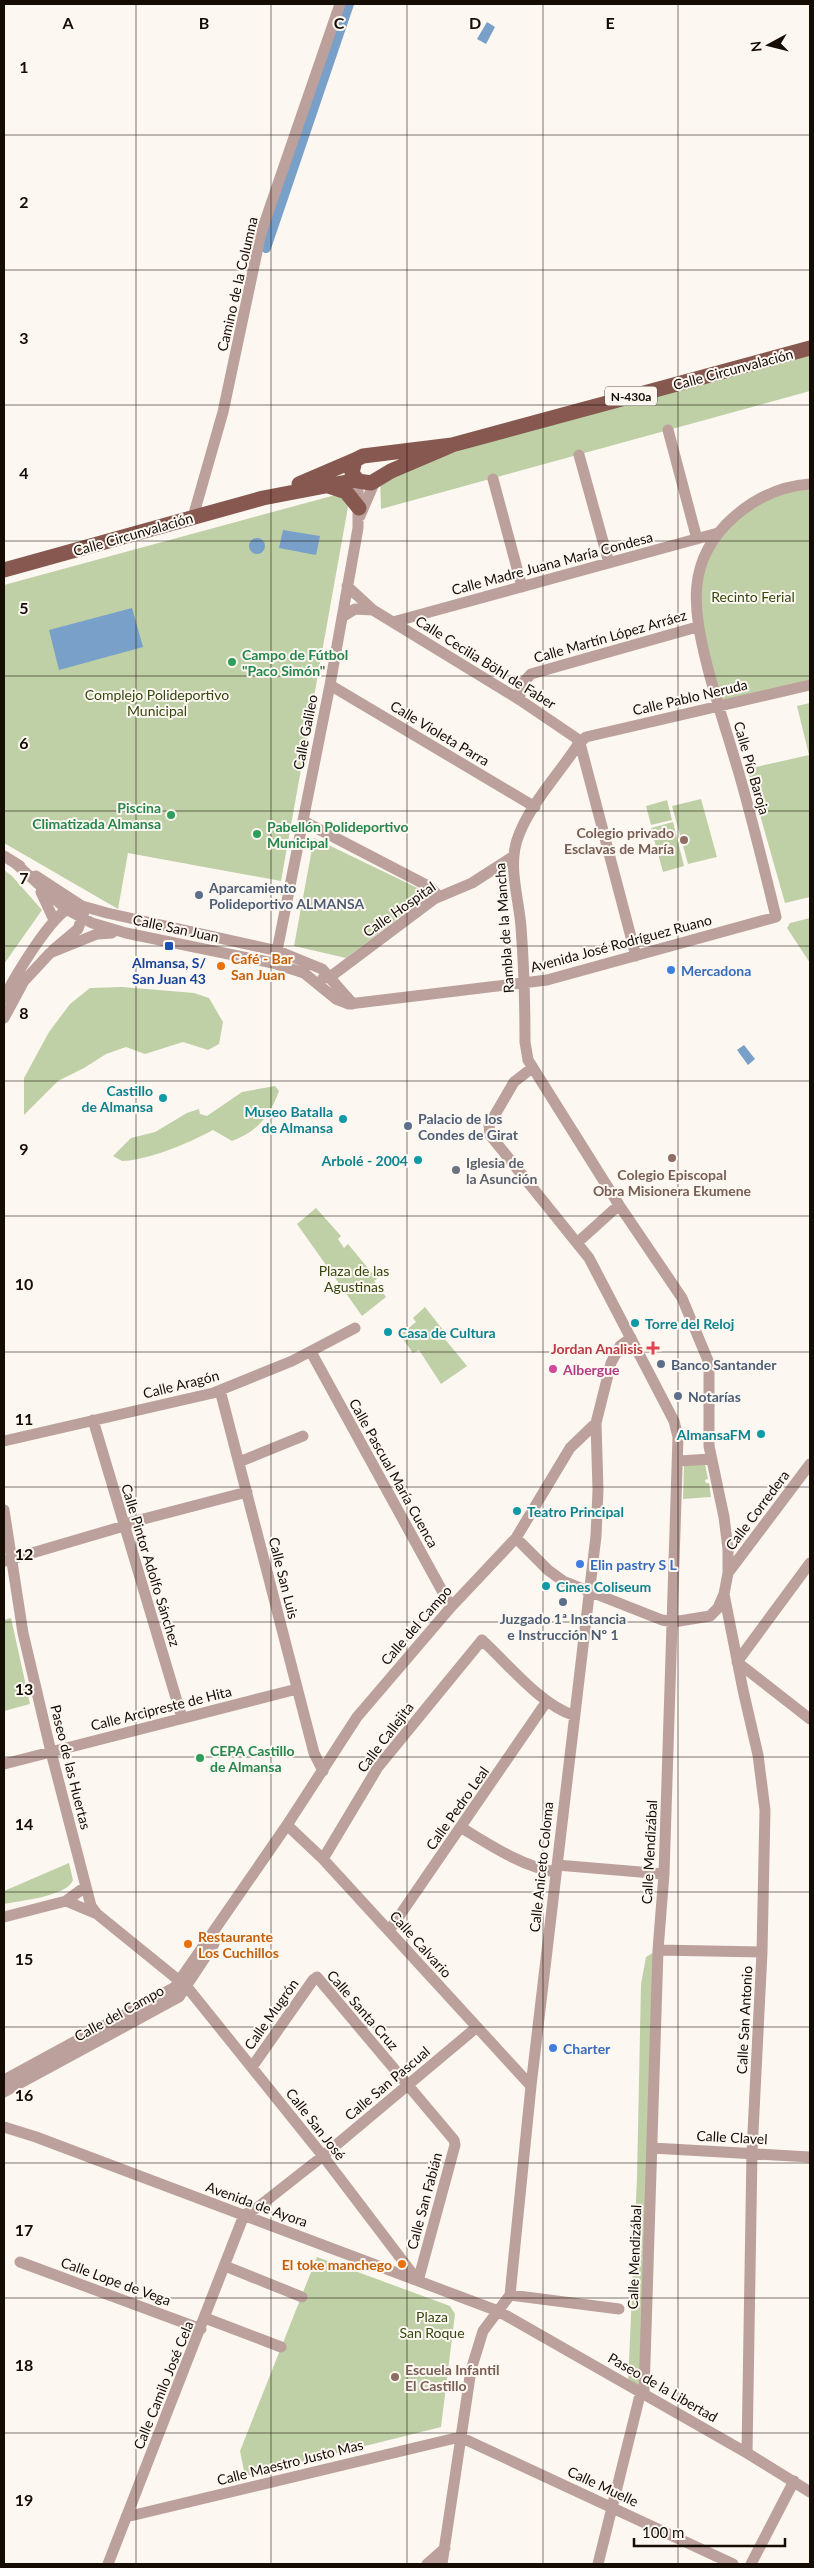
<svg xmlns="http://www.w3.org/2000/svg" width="814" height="2568" font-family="Lato,sans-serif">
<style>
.green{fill:#bfd0a6}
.water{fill:#78a0c9}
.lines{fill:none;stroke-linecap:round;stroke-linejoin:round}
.canal{stroke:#78a0c9;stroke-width:10}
.minor{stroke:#bca09b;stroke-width:11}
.primary{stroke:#86584f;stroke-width:15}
.grid{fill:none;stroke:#150c04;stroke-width:1;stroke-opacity:0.55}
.leisure-dot{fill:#2e9e5b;stroke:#fcf7f1;stroke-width:2}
.education-dot{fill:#8d6e63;stroke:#fcf7f1;stroke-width:2}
.service-dot{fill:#5c6f8a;stroke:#fcf7f1;stroke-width:2}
.transit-dot{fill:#1a4fb4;stroke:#fcf7f1;stroke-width:2}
.food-dot{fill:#e8710a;stroke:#fcf7f1;stroke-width:2}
.shop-dot{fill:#3f7fe0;stroke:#fcf7f1;stroke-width:2}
.culture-dot{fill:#0f9aa8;stroke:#fcf7f1;stroke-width:2}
.worship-dot{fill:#6b7280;stroke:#fcf7f1;stroke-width:2}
.health-dot{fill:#e0444e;stroke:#fcf7f1;stroke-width:2}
.hotel-dot{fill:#d1479c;stroke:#fcf7f1;stroke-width:2}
.labels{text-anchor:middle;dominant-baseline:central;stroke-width:4;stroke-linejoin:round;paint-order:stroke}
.shield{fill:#fcf7f1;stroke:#5a524b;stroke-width:1}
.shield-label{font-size:12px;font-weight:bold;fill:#150c04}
.street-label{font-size:14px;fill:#150c04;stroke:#fcf7f1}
.park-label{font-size:14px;fill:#35470d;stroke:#fcf7f1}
.leisure-label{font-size:14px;font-weight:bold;fill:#27864d;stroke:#fcf7f1;text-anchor:start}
.education-label{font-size:14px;font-weight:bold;fill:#785e54;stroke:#fcf7f1;text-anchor:end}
.service-label{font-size:14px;font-weight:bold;fill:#4e5e75;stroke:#fcf7f1;text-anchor:start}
.food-label{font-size:14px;font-weight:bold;fill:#c56008;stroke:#fcf7f1;text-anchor:start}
.transit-label{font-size:14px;font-weight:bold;fill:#164399;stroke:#fcf7f1}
.shop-label{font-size:14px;font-weight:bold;fill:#366cbe;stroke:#fcf7f1;text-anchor:start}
.culture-label{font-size:14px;font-weight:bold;fill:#0d838f;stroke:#fcf7f1;text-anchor:end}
.worship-label{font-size:14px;font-weight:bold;fill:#5b616d;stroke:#fcf7f1;text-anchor:start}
.health-label{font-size:14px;font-weight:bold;fill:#be3a42;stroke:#fcf7f1;text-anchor:end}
.hotel-label{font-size:14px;font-weight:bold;fill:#b23c85;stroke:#fcf7f1;text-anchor:start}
.grid-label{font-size:16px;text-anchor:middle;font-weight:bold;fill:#150c04;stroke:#fcf7f1;stroke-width:4;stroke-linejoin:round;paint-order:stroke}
</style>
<rect width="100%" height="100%" fill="#fcf7f1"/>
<!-- green -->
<path class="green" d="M810 348V391L381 509 380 476 391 471Z
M810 484V685L718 706 697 627 704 554 744 509Z
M339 494 346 498 348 507 281 881 128 853 118 909 4 843V585Z
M810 703V897L785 903 747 769 809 755 797 706Z
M701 799 717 857 688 864 672 806Z
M667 800 672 820 651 825 646 806Z
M673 822 684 866 663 872 651 828Z
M314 838 430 894 346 958 294 946Z
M4 870 12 876 42 910 4 964Z
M810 918V963L787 928 790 923Z
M122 987 194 993 209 998 223 1022 219 1044 208 1050 183 1042 145 1054 126 1047 106 1054 84 1068 58 1081 24 1115V1078L49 1032 70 1004 90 988Z
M275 1086 279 1091C269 1117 258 1131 232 1141L213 1130C189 1143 149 1160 122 1161L113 1156 131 1138 155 1132 187 1113 199 1109 200 1114 207 1116 242 1092Z
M316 1208 341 1236 338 1239 344 1248 348 1244 377 1279 374 1281 386 1297 362 1316 297 1224Z
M425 1307 447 1335 444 1338 467 1366 441 1384 419 1350 413 1353 400 1335 416 1322 413 1318Z
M705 1464 708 1479 705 1480 706 1483H709L711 1497 683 1499 684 1465Z
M11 1618 30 1704 4 1711V1620Z
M69 1863 73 1880C68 1896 19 1901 4 1904V1891Z
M658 1950 644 2393 628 2384 637 2178 641 1984 646 1957Z
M317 2257 450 2306 455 2314 441 2427 245 2476 240 2451Z"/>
<!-- water -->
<path class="water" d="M487 22 495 27 486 44 477 39Z
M283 530 320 536 316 555 279 548Z
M249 546a8 8 0 1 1 16 0a8 8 0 1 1-16 0Z
M132 608 143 647 59 670 49 630Z
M744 1045 755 1059 748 1065 737 1050Z"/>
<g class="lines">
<!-- canal -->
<path class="canal" d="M266 248 349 4"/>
<!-- minor -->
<path class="minor" d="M668 430 697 539
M579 455 609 563
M493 479 522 587
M360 516 375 481
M193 517 223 412 261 233 340 4
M347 586 373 610 520 700 576 738 581 747 636 956
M342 617 355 609 373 610
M393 622 718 533
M330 685 535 807
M520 700V686L531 674 697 627
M303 821 430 887 439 897
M4 856 20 866
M14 862 66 909 92 923 126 933 273 963 304 973 336 999 349 1004 547 980 776 917C764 868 752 818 738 770 728 736 717 703 708 669 693 610 684 560 735 516 757 497 781 486 810 484
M36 876 82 906 107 913 278 951 322 969 353 1004
M41 892 54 920
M53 950 78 929 84 912
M277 951 330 685 358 528V481
M323 978 330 977 434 899 472 883 514 856
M4 998C14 978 52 913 72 907
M4 1018 24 981 50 953 97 934 112 933
M532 1068 514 1082 489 1125 490 1135 589 1258 674 1421 678 1437 664 1874 658 1950 644 2393
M578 1242 619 1205
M311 1352 451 1607
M220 1390 314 1753 323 1771
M93 1420 182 1718
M4 1441 213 1393 292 1361 355 1328
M679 1461 711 1459
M239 1462 303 1436
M4 1510 23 1633 51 1752 91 1906 97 1914 187 1987 323 2156 418 2281
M516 1538 548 1570 563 1581 662 1620 673 1622 710 1616 718 1608 724 1594 728 1573V1549L724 1517 709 1446V1363L682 1298 619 1205 528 1060 525 1042C525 1004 524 966 521 927 519 899 508 868 517 840 528 806 560 773 579 743L586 737 810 685
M5 1561 124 1526 132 1522 247 1492
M728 1573 810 1464
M724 1594 743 1690 758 1755 765 1810 762 1952 752 2152 747 2453
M737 1662 810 1563
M737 1662 810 1719
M4 1764 297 1689
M287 1825 323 1859 531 2086
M462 1828C490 1845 523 1867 556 1872
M323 1859 378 1767 482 1640C508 1664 540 1704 573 1715
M557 1865 664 1874
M66 1901 97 1914
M4 1917 66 1901 85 1887
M389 1931 547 1701
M658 1950 762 1952
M252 2067 313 1980 317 1977 454 2140 455 2145 418 2281
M4 2080 175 1987 287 1825 357 1717 451 1607 516 1538 570 1448 596 1423
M4 2092 179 1997 214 1944
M4 2127 36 2137 498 2311 747 2453 810 2492
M652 2148 810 2157
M20 2262 201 2329
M225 2266 302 2297
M510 2295 619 2309
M205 2318 281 2347
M126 2517 460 2437 733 2564
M108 2564 244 2215 257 2208 323 2156 477 2027
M427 2564 445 2548
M442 2564 471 2370 483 2331 510 2295 531 2086 596 1536 598 1490 596 1423 611 1363 620 1346 631 1338
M598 2564 641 2391
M751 2564 794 2481"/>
<!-- primary -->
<path class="primary" d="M452 445 391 471 371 483 358 481 352 473 355 460 363 456 452 445 810 348
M299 484 355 460
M328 486 346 492 359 508
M4 570 263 498 357 480"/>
</g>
<!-- grid -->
<path class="grid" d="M136 4V2564M271 4V2564M407 4V2564M543 4V2564M678 4V2564M4 135H810M4 270H810M4 405H810M4 541H810M4 676H810M4 811H810M4 946H810M4 1081H810M4 1216H810M4 1352H810M4 1487H810M4 1622H810M4 1757H810M4 1892H810M4 2027H810M4 2163H810M4 2298H810M4 2433H810"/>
<!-- markers -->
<g class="leisure-dot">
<circle cx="232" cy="662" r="5"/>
<circle cx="171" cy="815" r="5"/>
<circle cx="257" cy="834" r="5"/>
<circle cx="200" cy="1758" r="5"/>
</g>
<g class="education-dot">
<circle cx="684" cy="840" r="5"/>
<circle cx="672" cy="1158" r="5"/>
<circle cx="395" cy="2377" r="5"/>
</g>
<g class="service-dot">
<circle cx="199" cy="895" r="5"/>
<circle cx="408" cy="1126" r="5"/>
<circle cx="661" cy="1364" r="5"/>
<circle cx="678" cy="1396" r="5"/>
<circle cx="563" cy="1602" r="5"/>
</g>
<rect class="transit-dot" x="164" y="941" width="10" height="10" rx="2.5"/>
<g class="food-dot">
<circle cx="221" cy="966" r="5"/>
<circle cx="188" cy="1944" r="5"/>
<circle cx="402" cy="2264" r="5"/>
</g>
<g class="shop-dot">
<circle cx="671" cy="970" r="5"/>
<circle cx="580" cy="1564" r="5"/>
<circle cx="553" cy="2048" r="5"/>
</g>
<g class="culture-dot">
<circle cx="163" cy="1098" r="5"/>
<circle cx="343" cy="1119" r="5"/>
<circle cx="418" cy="1160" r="5"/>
<circle cx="635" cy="1323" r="5"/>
<circle cx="388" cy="1332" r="5"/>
<circle cx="761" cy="1434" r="5"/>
<circle cx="517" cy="1511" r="5"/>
<circle cx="546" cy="1586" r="5"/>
</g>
<circle class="worship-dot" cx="456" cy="1170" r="5"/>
<path class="health-dot" d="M650.5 1340.5h5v5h5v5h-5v5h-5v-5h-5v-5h5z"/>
<circle class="hotel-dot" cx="553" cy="1369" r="5"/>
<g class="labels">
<!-- shield labels -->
<rect class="shield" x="605" y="386.5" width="52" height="19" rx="4"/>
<g class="shield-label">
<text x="631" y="396">N-430a</text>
</g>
<!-- street labels -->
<g class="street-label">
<text transform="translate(237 284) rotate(-77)">Camino de la Columna</text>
<text transform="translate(733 369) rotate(-15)">Calle Circunvalación</text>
<text transform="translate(133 534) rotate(-16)">Calle Circunvalación</text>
<text transform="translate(552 563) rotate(-15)">Calle Madre Juana María Condesa</text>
<text transform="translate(610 636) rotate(-16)">Calle Martín López Arráez</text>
<text transform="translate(486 662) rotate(32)">Calle Cecilia Böhl de Faber</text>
<text transform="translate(690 697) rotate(-13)">Calle Pablo Neruda</text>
<text transform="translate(305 732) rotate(-79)">Calle Galileo</text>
<text transform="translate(440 733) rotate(31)">Calle Violeta Parra</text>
<text transform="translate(752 768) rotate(74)">Calle Pío Baroja</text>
<text transform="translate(399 909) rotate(-35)">Calle Hospital</text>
<text transform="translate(176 928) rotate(12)">Calle San Juan</text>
<text transform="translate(504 928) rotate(-94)">Rambla de la Mancha</text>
<text transform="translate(621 943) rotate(-15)">Avenida José Rodríguez Ruano</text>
<text transform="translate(181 1384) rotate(-14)">Calle Aragón</text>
<text transform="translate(394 1473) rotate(61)">Calle Pascual María Cuenca</text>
<text transform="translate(757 1510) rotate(-53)">Calle Corredera</text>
<text transform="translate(151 1565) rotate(73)">Calle Pintor Adolfo Sánchez</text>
<text transform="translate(284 1578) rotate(76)">Calle San Luis</text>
<text transform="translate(416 1625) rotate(-49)">Calle del Campo</text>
<text transform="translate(161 1708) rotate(-14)">Calle Arcipreste de Hita</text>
<text transform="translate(385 1737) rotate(-53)">Calle Callejita</text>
<text transform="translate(71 1767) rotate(76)">Paseo de las Huertas</text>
<text transform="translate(457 1808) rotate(-55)">Calle Pedro Leal</text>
<text transform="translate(649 1852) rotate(-87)">Calle Mendizábal</text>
<text transform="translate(541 1867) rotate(-84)">Calle Aniceto Coloma</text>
<text transform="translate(421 1944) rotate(48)">Calle Calvario</text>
<text transform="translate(363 2010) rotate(49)">Calle Santa Cruz</text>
<text transform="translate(119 2013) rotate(-29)">Calle del Campo</text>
<text transform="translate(271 2014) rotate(-55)">Calle Mugrón</text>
<text transform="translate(744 2020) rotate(-87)">Calle San Antonio</text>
<text transform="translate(387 2083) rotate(-40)">Calle San Pascual</text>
<text transform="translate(316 2124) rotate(52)">Calle San José</text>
<text transform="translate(732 2137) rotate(3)">Calle Clavel</text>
<text transform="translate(424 2201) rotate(-75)">Calle San Fabián</text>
<text transform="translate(257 2204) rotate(20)">Avenida de Ayora</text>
<text transform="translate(634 2257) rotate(-88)">Calle Mendizábal</text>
<text transform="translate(116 2281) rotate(20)">Calle Lope de Vega</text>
<text transform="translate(163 2385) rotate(-68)">Calle Camilo José Cela</text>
<text transform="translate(663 2387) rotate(30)">Paseo de la Libertad</text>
<text transform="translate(290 2462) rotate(-14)">Calle Maestro Justo Mas</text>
<text transform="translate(603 2486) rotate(25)">Calle Muelle</text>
</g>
<!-- park labels -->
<g class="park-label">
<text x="753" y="596">Recinto Ferial</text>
<text x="157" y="694">Complejo Polideportivo<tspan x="157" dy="16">Municipal</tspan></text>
<text x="354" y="1270">Plaza de las<tspan x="354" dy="16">Agustinas</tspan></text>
<text x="432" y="2316">Plaza<tspan x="432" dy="16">San Roque</tspan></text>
</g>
<!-- leisure labels -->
<g class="leisure-label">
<text x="242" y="654">Campo de Fútbol<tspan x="242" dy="16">"Paco Simón"</tspan></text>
<text x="161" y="807" text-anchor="end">Piscina<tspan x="161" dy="16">Climatizada Almansa</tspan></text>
<text x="267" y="826">Pabellón Polideportivo<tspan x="267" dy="16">Municipal</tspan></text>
<text x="210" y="1750">CEPA Castillo<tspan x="210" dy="16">de Almansa</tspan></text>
</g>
<!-- education labels -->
<g class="education-label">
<text x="674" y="832">Colegio privado<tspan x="674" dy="16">Esclavas de María</tspan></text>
<text x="672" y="1174" text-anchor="middle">Colegio Episcopal<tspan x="672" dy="16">Obra Misionera Ekumene</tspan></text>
<text x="405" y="2369" text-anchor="start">Escuela Infantil<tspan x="405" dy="16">El Castillo</tspan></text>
</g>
<!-- service labels -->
<g class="service-label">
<text x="209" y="887">Aparcamiento<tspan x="209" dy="16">Polideportivo ALMANSA</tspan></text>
<text x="418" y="1118">Palacio de los<tspan x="418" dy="16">Condes de Girat</tspan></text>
<text x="671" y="1364">Banco Santander</text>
<text x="688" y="1396">Notarías</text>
<text x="563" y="1618" text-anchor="middle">Juzgado 1ª Instancia<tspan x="563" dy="16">e Instrucción Nº 1</tspan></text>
</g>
<!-- food labels -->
<g class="food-label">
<text x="231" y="958">Café - Bar<tspan x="231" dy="16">San Juan</tspan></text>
<text x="198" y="1936">Restaurante<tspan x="198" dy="16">Los Cuchillos</tspan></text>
<text x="392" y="2264" text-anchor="end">El toke manchego</text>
</g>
<!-- transit labels -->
<g class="transit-label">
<text x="169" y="962">Almansa, S/<tspan x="169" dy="16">San Juan 43</tspan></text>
</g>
<!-- shop labels -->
<g class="shop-label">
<text x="681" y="970">Mercadona</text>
<text x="590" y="1564">Elin pastry S L</text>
<text x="563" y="2048">Charter</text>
</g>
<!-- culture labels -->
<g class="culture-label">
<text x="153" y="1090">Castillo<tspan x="153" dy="16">de Almansa</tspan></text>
<text x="333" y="1111">Museo Batalla<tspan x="333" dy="16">de Almansa</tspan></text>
<text x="408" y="1160">Arbolé - 2004</text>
<text x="645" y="1323" text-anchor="start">Torre del Reloj</text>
<text x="398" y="1332" text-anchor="start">Casa de Cultura</text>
<text x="751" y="1434">AlmansaFM</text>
<text x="527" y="1511" text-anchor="start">Teatro Principal</text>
<text x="556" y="1586" text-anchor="start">Cines Coliseum</text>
</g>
<!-- worship labels -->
<g class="worship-label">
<text x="466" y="1162">Iglesia de<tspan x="466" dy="16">la Asunción</tspan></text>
</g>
<!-- health labels -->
<g class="health-label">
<text x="643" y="1348">Jordan Analisis</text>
</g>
<!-- hotel labels -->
<g class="hotel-label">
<text x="563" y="1369">Albergue</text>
</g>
</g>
<g class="grid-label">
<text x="68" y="29">A</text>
<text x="204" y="29">B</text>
<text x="339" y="29">C</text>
<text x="475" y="29">D</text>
<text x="610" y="29">E</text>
<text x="24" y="73">1</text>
<text x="24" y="208">2</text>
<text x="24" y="344">3</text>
<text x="24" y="479">4</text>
<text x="24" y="614">5</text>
<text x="24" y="749">6</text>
<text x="24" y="884">7</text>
<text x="24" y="1019">8</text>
<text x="24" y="1155">9</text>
<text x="24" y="1290">10</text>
<text x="24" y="1425">11</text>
<text x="24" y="1560">12</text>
<text x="24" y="1695">13</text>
<text x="24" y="1830">14</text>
<text x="24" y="1965">15</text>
<text x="24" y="2101">16</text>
<text x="24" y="2236">17</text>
<text x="24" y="2371">18</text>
<text x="24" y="2506">19</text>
</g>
<!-- border -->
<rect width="814" height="2568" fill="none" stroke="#150c04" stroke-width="10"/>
<!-- north arrow -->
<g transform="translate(769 45) rotate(263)" stroke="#fcf7f1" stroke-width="4" paint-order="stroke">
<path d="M0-4L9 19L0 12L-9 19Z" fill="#150c04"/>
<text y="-8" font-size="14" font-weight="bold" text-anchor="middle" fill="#150c04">N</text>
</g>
<!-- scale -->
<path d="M634 2538v8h151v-8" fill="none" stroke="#150c04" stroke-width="2.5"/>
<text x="642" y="2538" font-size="15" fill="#150c04" stroke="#fcf7f1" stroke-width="4" paint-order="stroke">100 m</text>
</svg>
